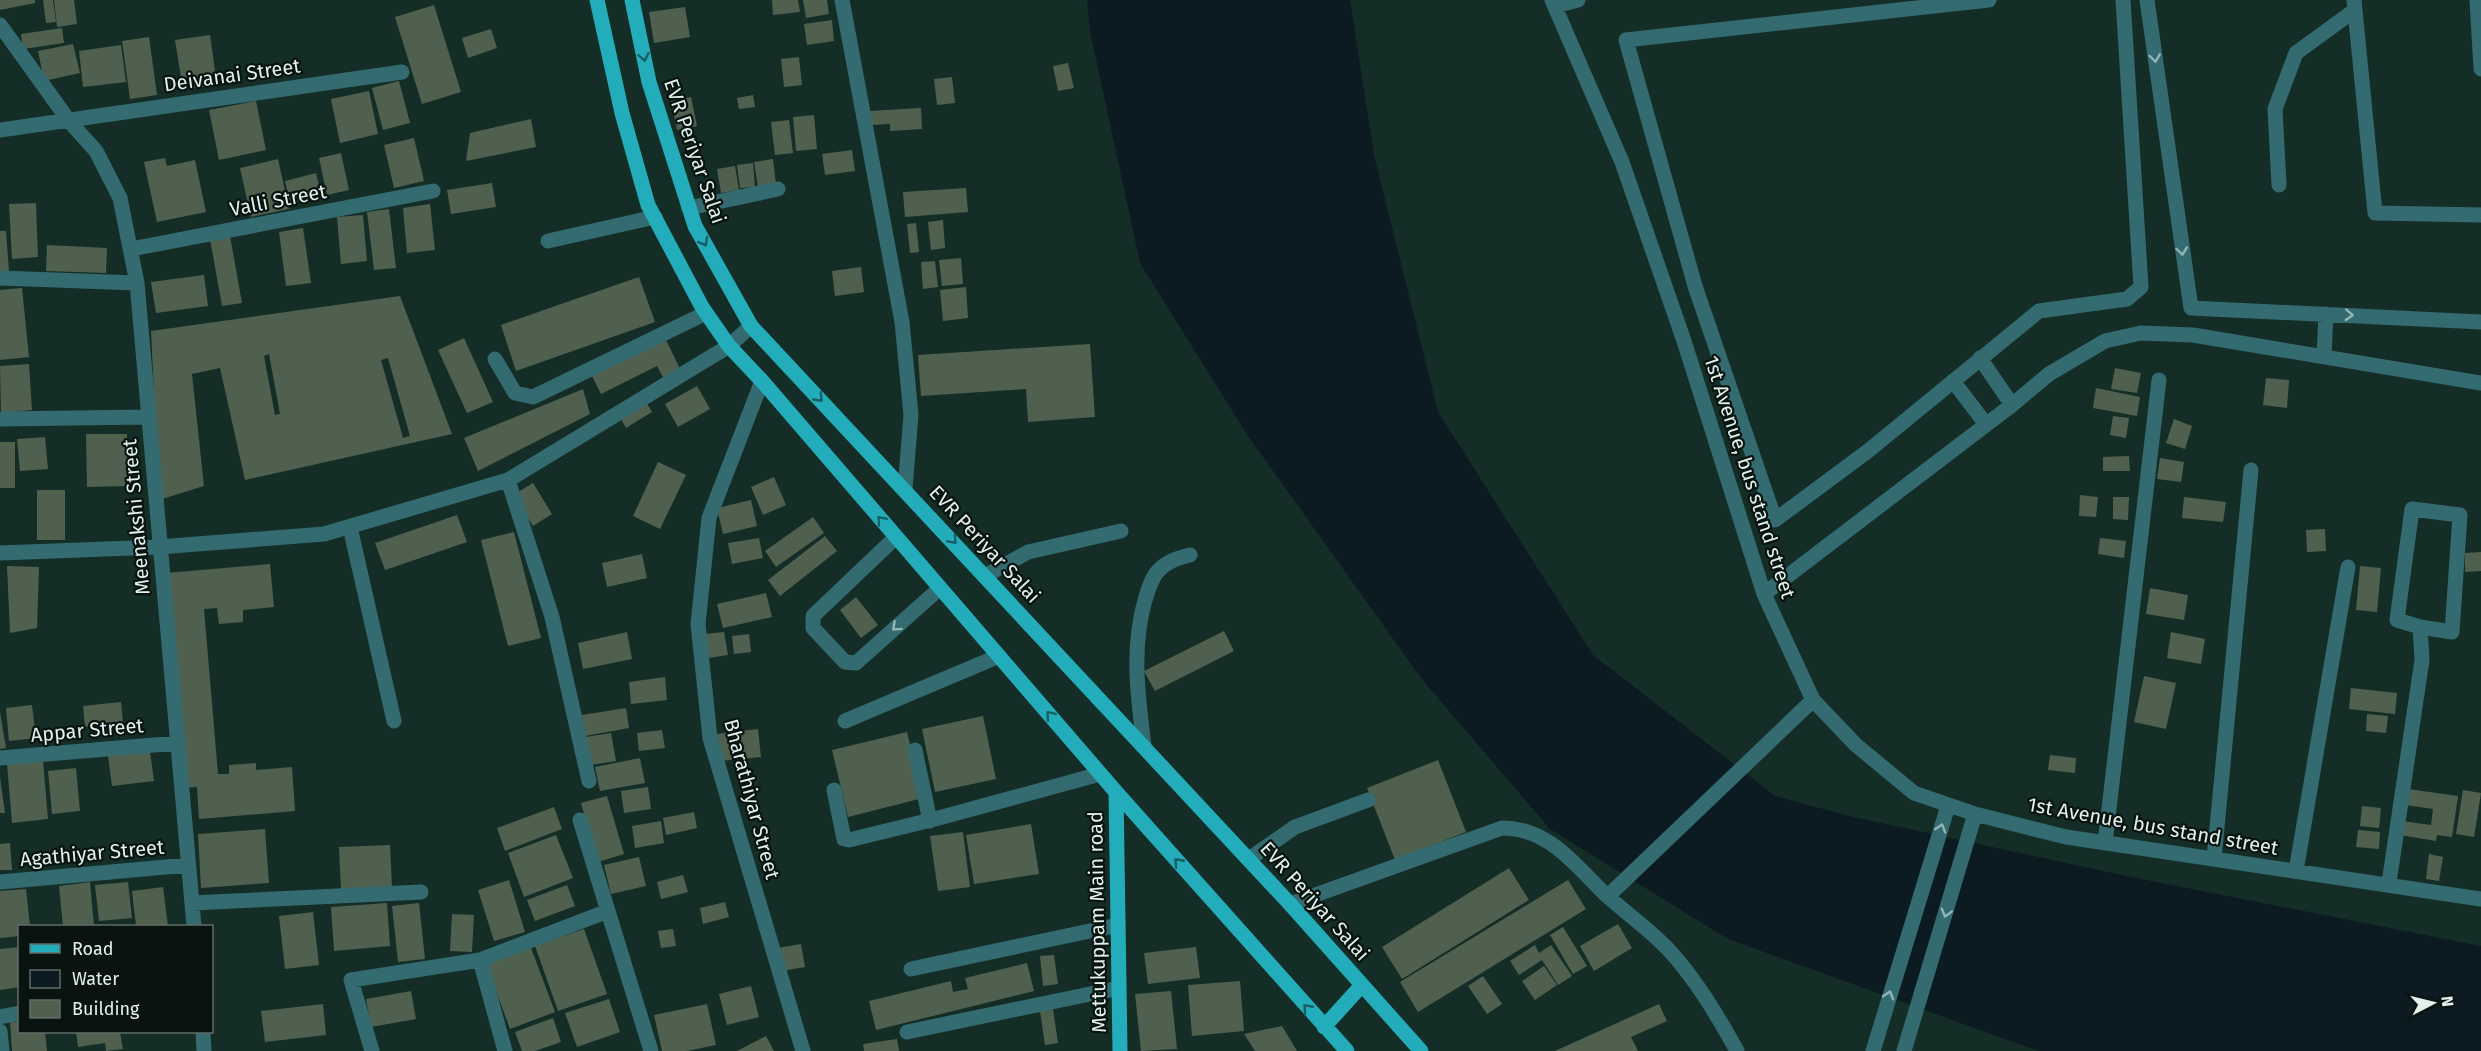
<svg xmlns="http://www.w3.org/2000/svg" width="2481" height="1051" font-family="'Fira Sans',sans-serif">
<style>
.water{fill:#0c1a22}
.building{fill:#4f604f;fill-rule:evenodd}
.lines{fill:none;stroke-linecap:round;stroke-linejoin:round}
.minor{stroke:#346b71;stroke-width:15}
.major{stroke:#23adba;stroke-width:15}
.oneway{stroke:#166065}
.oneway2{stroke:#94b5b5}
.labels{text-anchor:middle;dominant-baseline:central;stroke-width:4.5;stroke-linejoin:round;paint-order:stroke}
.street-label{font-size:20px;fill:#e2f1ec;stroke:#091310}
</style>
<rect width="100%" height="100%" fill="#142e27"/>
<!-- water -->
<path class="water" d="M1087 0H1350L1374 155 1438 412 1593 655 1775 796 1849 816 2136 878 2481 946V1051H2038L1728 939 1550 829 1421 678 1246 433 1140 263 1090 31Z"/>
<!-- building -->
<path class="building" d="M0 0H35V3L0 10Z
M43 0H53L56 22 46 23Z
M54 0H74L77 24 57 27Z
M772 0H798L800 12 773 15Z
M803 0H827L829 14 806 18Z
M434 5 461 92 422 104 395 17Z
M685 7 690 37 654 43 649 12Z
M832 20 834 41 807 45 804 24Z
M62 28 64 43 23 49 21 34Z
M491 29 497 48 468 58 462 38Z
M210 35 217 85 183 90 175 40Z
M149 37 157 95 130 99 122 41Z
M73 44 80 73 44 81 38 51Z
M121 45 126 82 83 87 79 51Z
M799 57 802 85 784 87 781 59Z
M1068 63 1074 88 1058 91 1053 66Z
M952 77 955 103 937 105 934 79Z
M399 81 410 123 383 130 372 88Z
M369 91 378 134 340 143 331 99Z
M753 95 755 107 739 109 737 98Z
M691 97 697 126 677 130 671 101Z
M256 101 266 150 219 160 209 110Z
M921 108 922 129 890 131V124L870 125 869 111Z
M814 115 817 149 796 151 793 117Z
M531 119 536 147 466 161 470 133Z
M789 120 793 153 775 155 771 122Z
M414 138 424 181 394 188 384 145Z
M852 150 855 171 825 175 822 154Z
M341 153 349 190 327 195 319 158Z
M165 158 167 166 195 160 206 212 157 222 144 162Z
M278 159 289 209 251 217 240 168Z
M773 159 776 184 758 187 754 162Z
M753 163 755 187 740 188 737 165Z
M735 166 739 190 721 193 717 169Z
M316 173 322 197 290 204 285 181Z
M492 183 496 207 451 214 447 190Z
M966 188 968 212 905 217 903 192Z
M36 203 38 257 12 259 9 204Z
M430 204 435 250 407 253 403 208Z
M389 209 396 268 374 270 367 212Z
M363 215 367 261 341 264 337 217Z
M943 220 945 248 931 250 928 222Z
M916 223 919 252 910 253 907 224Z
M303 228 311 283 286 286 279 232Z
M0 231H6L9 271 0 272Z
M230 236 242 303 222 306 210 239Z
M47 245 107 248 106 273 46 271Z
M961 258 963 284 942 286 939 260Z
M935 261 938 287 923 289 921 262Z
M861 267 864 292 835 296 832 271Z
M204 275 208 306 156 313 151 282Z
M639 277 655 322 516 371 501 325Z
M966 287 968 318 943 321 940 290Z
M22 288 29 357 0 360V290Z
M400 296 452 434 245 480 220 368 192 374 204 486 159 500 151 331ZM269 354 280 414 275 415 264 356ZM388 358 410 436 403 438 381 360Z
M464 338 493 402 467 413 438 350Z
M666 340 681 371 664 379 657 366 601 394 592 376Z
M1090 344 1095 417 1028 422 1026 389 921 396 918 355Z
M29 364 32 410 1 413 0 366Z
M2115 368 2141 373 2137 393 2111 389Z
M2266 378 2289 380 2287 408 2263 405Z
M697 386 710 409 678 427 665 404Z
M2096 388 2140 397 2137 416 2093 408Z
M583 389 590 414 478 471 464 438Z
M646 402 652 412 626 428 621 419Z
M2113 416 2129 418 2126 438 2110 435Z
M2174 419 2192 426 2185 449 2166 443Z
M86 434H127L128 486 87 487Z
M45 437 48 469 20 471 17 439Z
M0 442H15V488H0Z
M2129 456 2130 471H2103V457Z
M2160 458 2184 462 2181 482 2157 479Z
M658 462 686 475 660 529 633 516Z
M774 477 786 505 763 515 751 487Z
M533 483 552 514 533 526 513 495Z
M37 490H65V540H37Z
M2080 495 2098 497 2096 517 2079 516Z
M2113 497H2129L2128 520 2113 519Z
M2184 497 2226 502 2223 522 2182 518Z
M751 500 757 526 723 534 717 508Z
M457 515 467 542 385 570 375 543Z
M813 517 824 533 776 567 765 551Z
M2325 529 2326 551 2307 552 2306 530Z
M514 532 541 638 508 646 481 540Z
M825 536 837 551 780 596 768 580Z
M759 538 763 558 732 564 728 543Z
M2100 538 2126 541 2124 558 2098 554Z
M2481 552V571L2465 572V553Z
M642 554 647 578 607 587 602 563Z
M270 564 274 607 243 610V622L219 624 217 608 204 609 218 774H229V765L256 763V770L292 767 295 811 199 819 197 787 184 788 166 573Z
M7 566 39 567 37 628 10 633Z
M2360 566 2381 568 2377 612 2356 610Z
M2150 588 2188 595 2184 620 2146 614Z
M766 593 772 617 723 628 717 604Z
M856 597 878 625 861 638 840 610Z
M1224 631 1234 651 1155 691 1144 671Z
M627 632 632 659 583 669 578 643Z
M724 632 728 655 708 658 705 634Z
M2171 632 2205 639 2201 664 2167 658Z
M749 634 751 652 734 654 732 636Z
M2144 676 2176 683 2166 729 2134 722Z
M665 677 667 700 631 704 629 682Z
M2351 688 2397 693 2395 714 2349 709Z
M121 702 123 723 85 727 83 706Z
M32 705 36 738 9 741 6 708Z
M626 708 629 728 585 736 582 715Z
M0 712 6 748 0 749Z
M2367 714 2388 716 2386 733 2366 731Z
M983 716 996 779 935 792 922 729Z
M758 729 761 757 720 761 717 734Z
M662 730 665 748 639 751 637 733Z
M907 732 923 798 848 817 832 750Z
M611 733 616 761 591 765 586 737Z
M150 751 154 781 112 786 108 756Z
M2050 755 2076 758 2075 773 2048 770Z
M640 758 645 783 600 791 595 767Z
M1438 760 1466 832 1395 860 1367 788Z
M43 761 48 819 12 823 7 764Z
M76 768 80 811 52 814 48 771Z
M0 777 5 813H0Z
M648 787 651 809 624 813 621 791Z
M2408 789 2458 796 2452 837 2437 835 2436 841 2400 835 2402 821 2431 825 2433 809 2406 805Z
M2463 790 2481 793 2474 837 2456 834Z
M607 796 624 854 598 862 581 803Z
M2362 806 2381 808 2379 828 2360 826Z
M554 807 562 829 505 851 497 828Z
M694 812 697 828 666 835 663 818Z
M661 821 664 843 635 848 632 826Z
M1031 824 1039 874 974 884 966 835Z
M265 829 269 883 201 888 198 834Z
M2358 830 2380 832 2379 849 2356 847Z
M963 832 970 887 938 891 930 836Z
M556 835 573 878 524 897 508 853Z
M10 843 12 870H0V844Z
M390 845 392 887 341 890 339 847Z
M2429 854 2443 857 2439 881 2426 879Z
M639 857 646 886 611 894 604 865Z
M1509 868 1529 900 1402 979 1382 947Z
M683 875 688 892 661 899 657 882Z
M509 880 525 932 494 941 478 890Z
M1568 880 1586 909 1418 1012 1400 982Z
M90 882 94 926H63L59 886Z
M128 882 132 918 99 921 95 885Z
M567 885 575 906 535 921 527 900Z
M163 887 168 926H136L132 891Z
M26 889 30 926H20V936L0 938V891Z
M725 902 729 917 703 924 700 908Z
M387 903 390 946 334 951 331 907Z
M419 903 425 959 398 962 392 906Z
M313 912 319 965 285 969 279 916Z
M452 914 474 915 472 952 450 951Z
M1618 924 1632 948 1594 971 1580 946Z
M1563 927 1587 966 1573 974 1550 935Z
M584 929 607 994 558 1011 535 946Z
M673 929 676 946 661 948 658 931Z
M801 944 805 967 782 971 778 948Z
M1535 945 1539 953 1551 945 1572 976 1558 985 1542 960 1519 975 1510 961Z
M20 947V987L0 990V949Z
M1196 947 1200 978 1148 984 1144 953Z
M531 948 555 1012 510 1029 486 964Z
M1054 955 1058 984 1043 986 1040 956Z
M1027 963 1034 991 876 1030 869 1001 951 981 953 992 968 989 965 978Z
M1544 966 1557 985 1535 1000 1522 981Z
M1483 976 1502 1004 1487 1014 1468 986Z
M1240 981 1244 1031 1192 1036 1188 985Z
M751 986 759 1017 727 1025 719 994Z
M411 991 416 1019 371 1027 366 999Z
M1171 991 1177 1049 1141 1051 1135 994Z
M609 999 620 1032 577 1047 565 1013Z
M323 1004 326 1035 265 1042 261 1011Z
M707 1004 716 1045 687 1051H662L654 1015Z
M1659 1004 1667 1021 1631 1037 1638 1051H1555Z
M1053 1009 1058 1043 1045 1045 1040 1011Z
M553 1018 561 1042 535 1051H522L515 1032Z
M20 1021V1032H45L47 1051H12L10 1022Z
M1282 1026 1297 1051H1255L1244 1034Z
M76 1032H120L123 1049 106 1051 105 1043 78 1047Z
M766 1036 774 1051H737Z
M897 1039 899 1051H864L863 1044Z"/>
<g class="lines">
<!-- minor -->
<path class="minor" d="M842 0 902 322 911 415 905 489
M1552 0 1622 162 1684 341 1764 594 1813 700 1856 745 1914 793 1975 814 2066 837 2481 899
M1989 0 1626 40 1695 286 1775 520 1868 451 2039 311 2127 299 2141 287 2123 0
M2147 0 2191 308 2481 322
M2354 0 2375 213 2481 215
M2477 0 2481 69
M1555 6 1578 0
M0 25 69 121 96 151 120 198 137 283 194 926
M0 130 402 72
M2279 185 2275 109 2296 53 2355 10
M689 208 778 189
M548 241 655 217
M131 249 433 191
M0 278 137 283
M2324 356 2326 314
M1980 358 2012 405
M495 359 515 393 533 397 706 313
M762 381 709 518 698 624 710 738 803 1051
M1953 381 1985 423
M0 419 148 417
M508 480 552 617 589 781
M350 527 394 721
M896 537 813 616V628L845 662 856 663 940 588
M0 553 159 547 324 534 508 480 729 346 751 326
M985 576 1028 552 1121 531
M1764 594 2012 405 2049 374 2105 341 2141 333 2193 335 2481 383
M845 721 999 656
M1144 746C1138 697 1131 649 1145 600 1148 590 1151 579 1158 571 1167 561 1178 558 1190 555
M915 750 930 821
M0 758 177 743
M834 790 844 839 849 840 935 819 1100 774
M580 820 651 1051
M2105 843 2159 380
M1249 859 1295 827 1368 800
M2214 859 2251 470
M2296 871 2348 567
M0 882 188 865
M2389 883 2422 660 2420 627 2397 620 2412 509 2460 515 2452 632 2420 627
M1608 896 1813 700
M192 903 421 892
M1290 904 1502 828C1549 828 1575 865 1606 895 1625 912 1646 927 1665 946 1694 976 1717 1014 1737 1051
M480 960 505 1051
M911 969 1118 925
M0 1017 20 1013
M0 1031 2 1051
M203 1032 204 1051
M907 1032 1119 988
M372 1051 351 980 480 960 608 911
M1873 1051 1948 806
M1904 1051 1975 814"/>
<!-- major -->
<path class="major" d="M597 0 622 113 648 205 702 307 729 346 762 381 1116 792 1347 1051
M632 0 649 82 695 226 751 326 1290 904 1421 1051
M1116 792 1120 1051
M1324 1027 1362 985"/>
</g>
<!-- one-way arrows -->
<defs><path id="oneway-chevron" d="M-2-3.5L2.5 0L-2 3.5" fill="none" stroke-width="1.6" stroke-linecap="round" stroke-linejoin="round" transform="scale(1.5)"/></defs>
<g class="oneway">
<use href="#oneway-chevron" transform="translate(644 57) rotate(78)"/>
<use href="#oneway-chevron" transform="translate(704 242) rotate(61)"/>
<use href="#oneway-chevron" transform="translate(819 398) rotate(46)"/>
<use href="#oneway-chevron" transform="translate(881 520) rotate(-131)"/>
<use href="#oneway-chevron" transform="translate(953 540) rotate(47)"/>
<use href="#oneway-chevron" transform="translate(1050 715) rotate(-131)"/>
<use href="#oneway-chevron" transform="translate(1178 862) rotate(-132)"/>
<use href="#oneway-chevron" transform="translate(1307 1008) rotate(-132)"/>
</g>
<g class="oneway2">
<use href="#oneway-chevron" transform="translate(2155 58) rotate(82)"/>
<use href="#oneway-chevron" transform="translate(2182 251) rotate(82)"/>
<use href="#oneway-chevron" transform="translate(2349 315) rotate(3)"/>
<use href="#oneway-chevron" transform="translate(896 627) rotate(138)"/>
<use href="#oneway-chevron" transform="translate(1941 828) rotate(-73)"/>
<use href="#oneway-chevron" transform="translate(1946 913) rotate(106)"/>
<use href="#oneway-chevron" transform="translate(1889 995) rotate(-73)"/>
</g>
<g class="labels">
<!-- street labels -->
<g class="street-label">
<text transform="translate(232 75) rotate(-8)">Deivanai Street</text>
<text transform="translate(695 151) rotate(71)">EVR Periyar Salai</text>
<text transform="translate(278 200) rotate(-11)">Valli Street</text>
<text transform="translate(1750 477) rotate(72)">1st Avenue, bus stand street</text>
<text transform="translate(136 517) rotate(-95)">Meenakshi Street</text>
<text transform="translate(985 544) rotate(47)">EVR Periyar Salai</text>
<text transform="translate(87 730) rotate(-5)">Appar Street</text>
<text transform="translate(752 799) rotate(75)">Bharathiyar Street</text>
<text transform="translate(2153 826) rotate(10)">1st Avenue, bus stand street</text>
<text transform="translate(92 853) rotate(-5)">Agathiyar Street</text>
<text transform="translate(1315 901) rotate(48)">EVR Periyar Salai</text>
<text transform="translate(1097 922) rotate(-91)">Mettukuppam Main road</text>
</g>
</g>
<!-- legend -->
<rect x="18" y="925" width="195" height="108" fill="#091310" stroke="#606c68" stroke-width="1.5"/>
<rect x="30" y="944" width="30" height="9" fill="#23adba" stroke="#606c68" stroke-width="1.5"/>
<text x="72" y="955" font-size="18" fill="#e2f1ec">Road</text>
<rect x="30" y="970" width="30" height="18" fill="#0c1a22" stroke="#606c68" stroke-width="1.5"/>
<text x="72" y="985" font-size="18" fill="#e2f1ec">Water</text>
<rect x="30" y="1000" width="30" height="18" fill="#4f604f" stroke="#606c68" stroke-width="1.5"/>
<text x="72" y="1015" font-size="18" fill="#e2f1ec">Building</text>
<!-- north arrow -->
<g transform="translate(2433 1003) rotate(83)" stroke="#091310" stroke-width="4.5" paint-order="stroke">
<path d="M0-4.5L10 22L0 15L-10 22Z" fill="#e2f1ec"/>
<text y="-9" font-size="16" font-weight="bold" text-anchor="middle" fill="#e2f1ec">N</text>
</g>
</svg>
